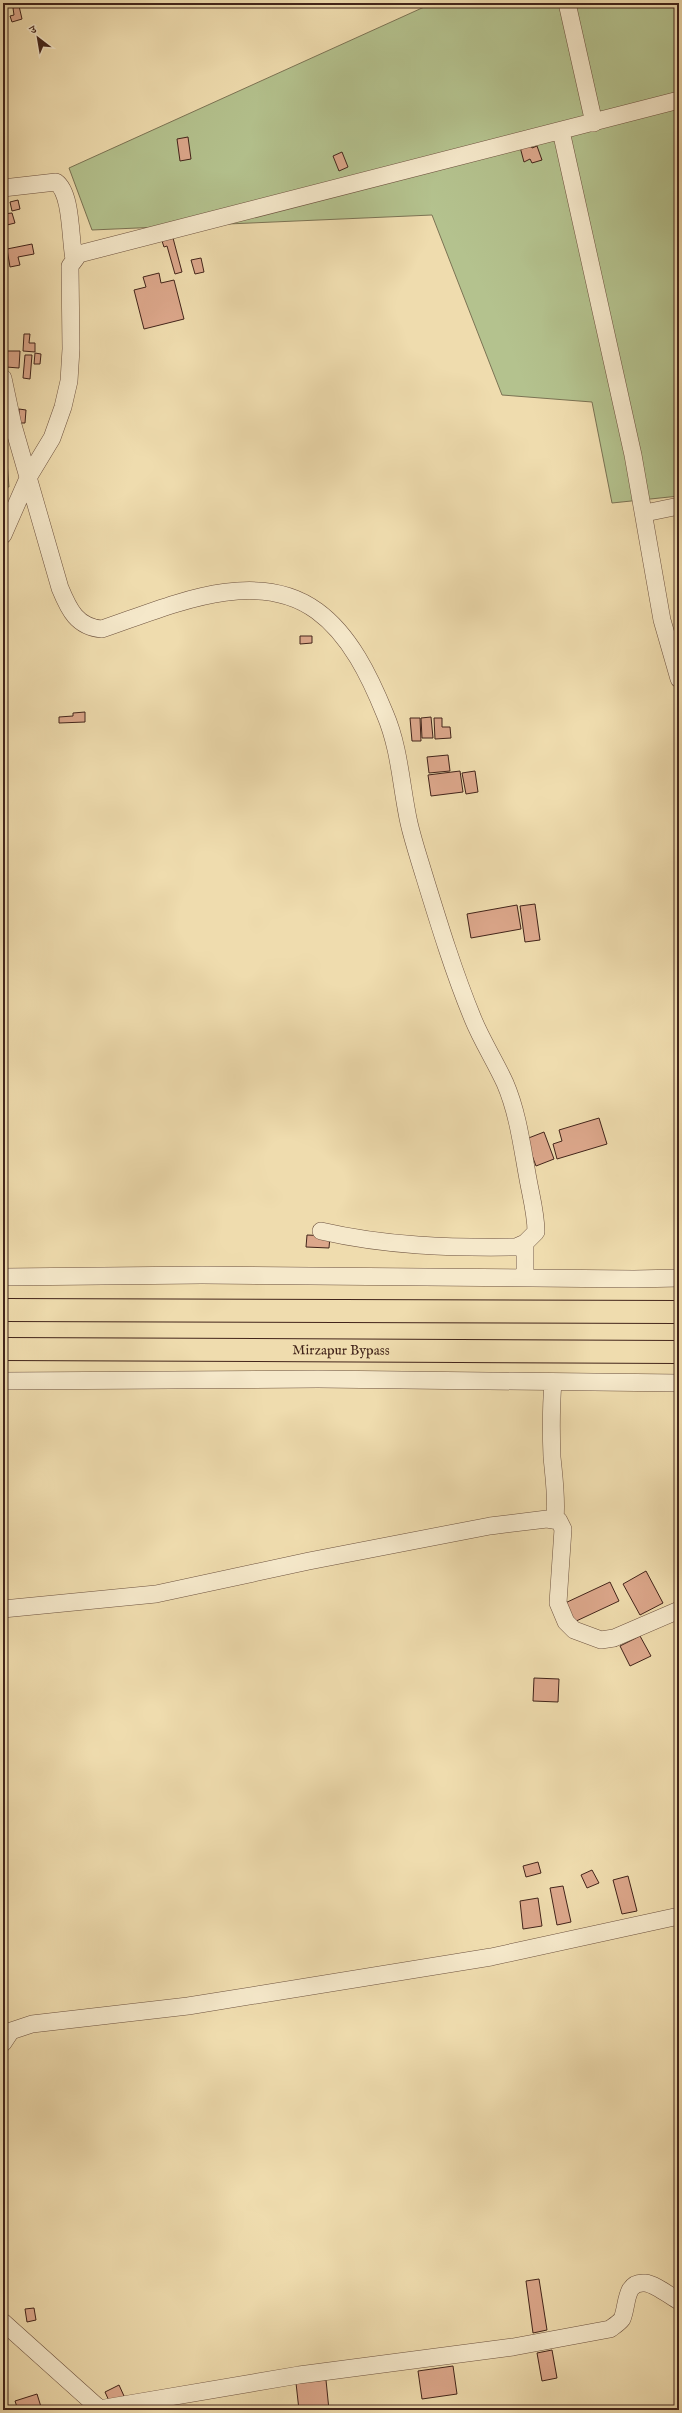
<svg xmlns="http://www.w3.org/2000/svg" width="682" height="2413" font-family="'IM FELL English','Noto Serif Devanagari',serif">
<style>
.green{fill:#b4c28e;stroke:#7b7354}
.building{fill:#dca78b;stroke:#42241a}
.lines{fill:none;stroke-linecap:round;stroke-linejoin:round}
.street-casing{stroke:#6d523f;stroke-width:18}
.highway-casing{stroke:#42241a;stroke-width:24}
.street{stroke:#f5e8ca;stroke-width:17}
.highway{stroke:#efdcae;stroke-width:22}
.labels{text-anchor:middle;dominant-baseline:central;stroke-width:3;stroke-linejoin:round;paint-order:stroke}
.street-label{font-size:14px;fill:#42241a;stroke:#f5e8ca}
</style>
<rect width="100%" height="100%" fill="#efdcae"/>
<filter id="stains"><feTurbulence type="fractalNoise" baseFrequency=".005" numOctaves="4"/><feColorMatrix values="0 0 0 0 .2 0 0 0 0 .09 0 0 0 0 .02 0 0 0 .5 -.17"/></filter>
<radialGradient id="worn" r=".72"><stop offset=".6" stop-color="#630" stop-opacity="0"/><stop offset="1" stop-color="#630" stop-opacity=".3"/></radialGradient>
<!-- green -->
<path class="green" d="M433 3H679V496L612 503 592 402 502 395 432 215 92 230 69 168Z
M3 410 9 487H3Z"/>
<!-- building -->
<path class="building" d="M19 6 22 19 12 22 10 16 14 15 13 8Z
M188 137 191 159 180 161 177 139Z
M530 144 532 148 537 146 542 160 532 163 530 159 524 162 520 147Z
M342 152 348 167 339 171 333 156Z
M18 200 20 209 12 211 10 202Z
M12 213 15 223 3 226V214Z
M173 238 182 272 175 274 167 246 164 247 162 241Z
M32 244 34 254 18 257 20 265 10 267 7 249Z
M201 258 204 272 195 274 191 260Z
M159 273 161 283 174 280 184 319 144 329 134 290 146 287 143 277Z
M24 334H30L29 343H35V352L23 351Z
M6 351H20L19 368 6 367Z
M35 353 41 354 40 364H34Z
M25 355H32L30 379 23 378Z
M19 409 26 410 25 423H19Z
M300 636H312V643L300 644Z
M85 712V722L59 723V717L73 716V713Z
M431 717 433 738H422L421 718Z
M410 718H420L421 741H412Z
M434 718H442V727H450L451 738 435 739Z
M448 755 450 771 429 773 427 757Z
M460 771 463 792 431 796 428 775Z
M475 771 478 792 466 794 462 773Z
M535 904 540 940 525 942 520 906Z
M517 905 521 929 471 938 467 914Z
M599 1118 607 1144 557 1159 553 1144 562 1141 559 1130Z
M544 1132 554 1159 536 1166 526 1139Z
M307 1235 330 1236 329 1248 306 1247Z
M679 1551V1562L675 1553Z
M646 1571 663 1603 640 1615 623 1584Z
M610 1582 619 1601 572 1623 563 1604Z
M640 1636 651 1656 630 1666 620 1646Z
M534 1678 559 1679 558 1702 533 1701Z
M538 1862 541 1873 526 1877 523 1866Z
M592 1870 599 1883 587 1888 581 1875Z
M628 1876 637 1911 622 1914 613 1880Z
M563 1886 571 1922 557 1925 550 1888Z
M538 1898 542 1926 523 1929 520 1901Z
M539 2279 547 2330 533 2333 526 2281Z
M34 2308 36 2320 27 2322 25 2309Z
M552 2350 557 2378 542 2381 537 2353Z
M453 2366 457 2394 422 2399 418 2371Z
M326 2380 329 2410H299L296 2383Z
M119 2385 124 2396 110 2403 105 2392Z
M37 2394 42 2410H18L15 2401Z
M159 2407 160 2410H147Z"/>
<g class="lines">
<defs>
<path id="street" d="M567 3 594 123
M561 131 633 455 662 620 679 679
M3 188 56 182C72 193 70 239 74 259
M3 378 13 425 60 588C69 610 77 627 102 629 165 608 255 565 317 611 350 635 370 677 385 714 400 749 401 787 409 823 412 836 416 849 420 862 436 914 452 968 473 1019 482 1041 495 1061 505 1083 518 1113 522 1147 528 1179 531 1196 536 1214 536 1232L525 1243 516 1247C450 1248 386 1246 321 1231
M645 513 679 506
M3 535 29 476 52 438 63 407 69 381 71 349 70 266 79 254 679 100
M3 1277 202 1275 634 1279 679 1278
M525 1278V1243
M3 1381 318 1379 679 1383
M553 1382C551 1407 551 1432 552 1457 554 1478 557 1498 555 1519
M3 1609 156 1594 309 1561 490 1526 547 1519 559 1521 563 1529 558 1603 566 1622 574 1630 601 1640 614 1638 679 1610
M3 2043 11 2031 32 2024 188 2006 491 1957 679 1916
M3 2322 101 2410
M99 2409 299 2375 513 2347 610 2329C614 2326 619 2323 622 2319 628 2306 624 2281 645 2283 655 2284 670 2296 679 2301"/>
<g id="highway">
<path d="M3 1310 679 1312"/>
<path id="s1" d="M3 1349 679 1352"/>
</g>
</defs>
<!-- street casing -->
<use href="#street" class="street-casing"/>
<!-- highway casing -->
<use href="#highway" class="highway-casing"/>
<!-- street -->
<use href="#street" class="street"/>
<!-- highway -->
<use href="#highway" class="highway"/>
</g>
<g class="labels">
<!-- street labels -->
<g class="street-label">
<text stroke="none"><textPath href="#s1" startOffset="338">Mirzapur Bypass</textPath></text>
</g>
</g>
<!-- margin -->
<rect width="682" height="2413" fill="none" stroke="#efdcae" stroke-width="16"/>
<rect x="4" y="4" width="674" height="2405" fill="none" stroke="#42241a" stroke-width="2"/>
<rect x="8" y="8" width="666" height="2397" fill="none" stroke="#42241a"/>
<!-- north arrow -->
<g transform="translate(38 38) rotate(329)" stroke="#f5e8ca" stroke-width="3" paint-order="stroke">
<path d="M0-3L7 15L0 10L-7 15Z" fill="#42241a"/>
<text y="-6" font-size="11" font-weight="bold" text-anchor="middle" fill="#42241a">उ</text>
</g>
<rect width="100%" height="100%" filter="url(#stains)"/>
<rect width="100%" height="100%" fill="url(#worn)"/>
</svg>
